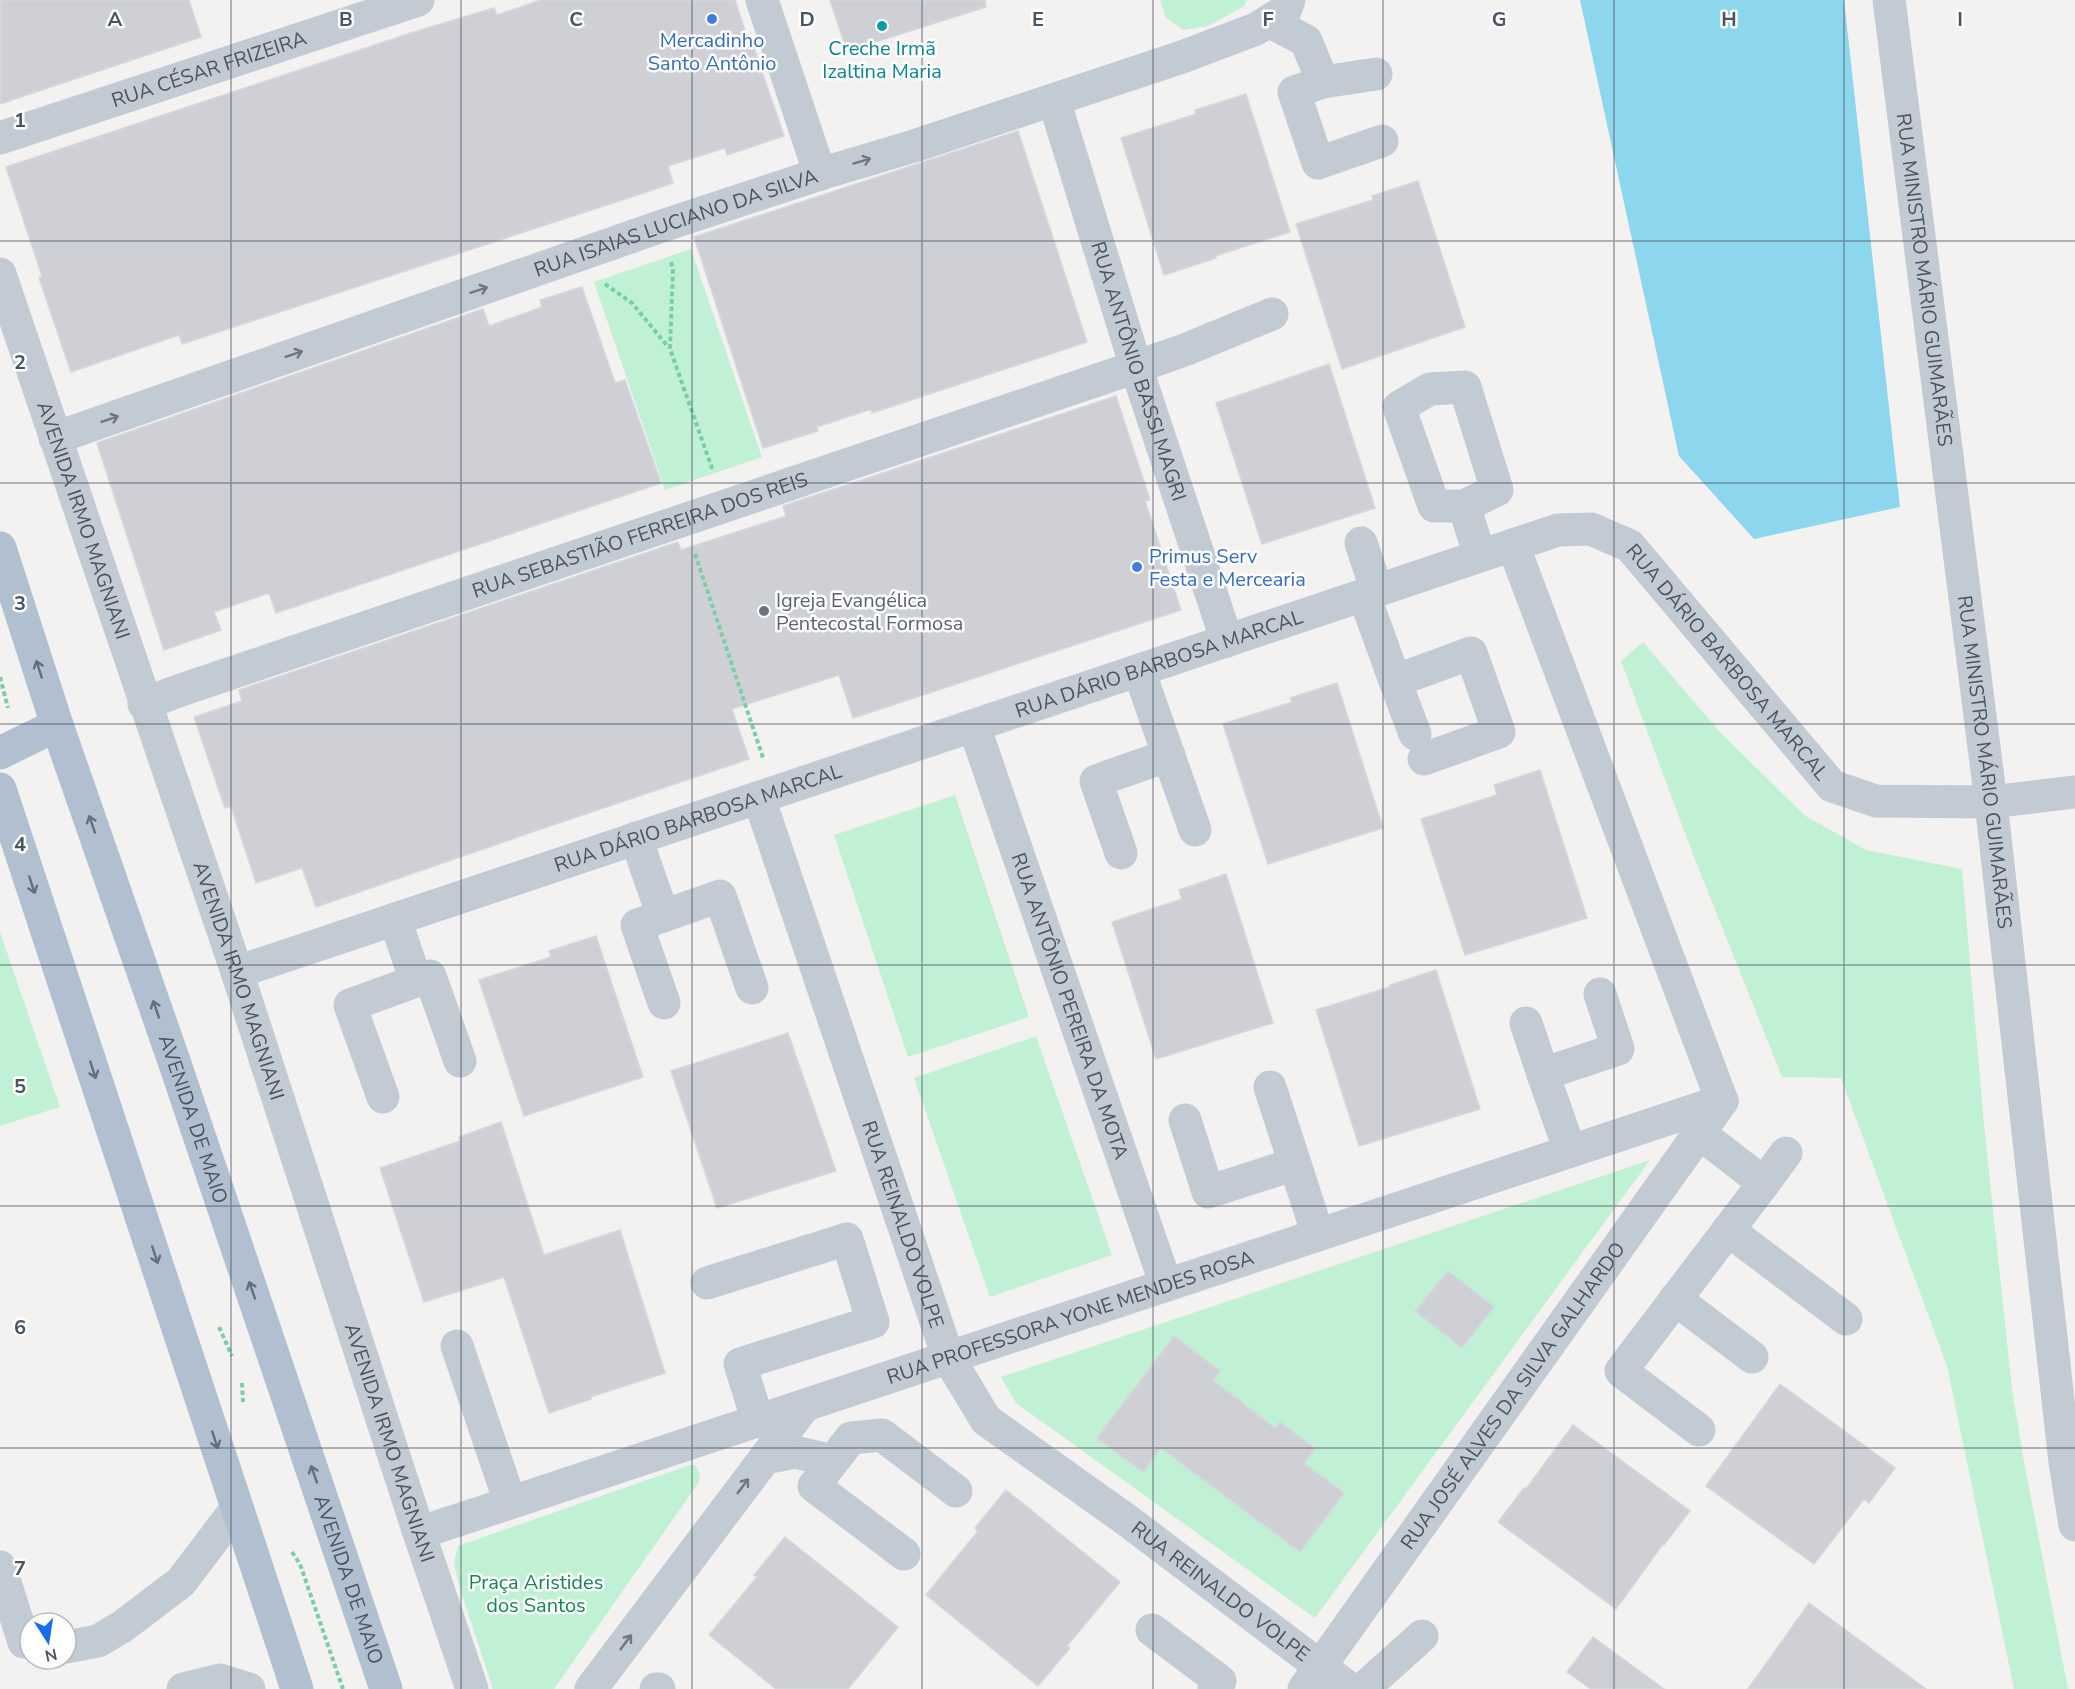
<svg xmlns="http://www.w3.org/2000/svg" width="2075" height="1689" font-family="'Nunito Sans',sans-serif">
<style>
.green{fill:#c0f1d4}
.water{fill:#8dd7ee}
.building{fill:#ced0d6;stroke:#d5d7dd;stroke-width:1.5}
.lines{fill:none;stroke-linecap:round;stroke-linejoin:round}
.path{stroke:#78cfa6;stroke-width:4;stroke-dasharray:4.5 3;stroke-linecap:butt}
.minor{stroke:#c2cbd3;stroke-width:33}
.major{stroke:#b1c0d0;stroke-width:33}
.oneway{stroke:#6d7882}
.oneway2{stroke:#636f7b}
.grid{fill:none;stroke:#49545f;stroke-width:1.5;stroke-opacity:0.55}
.shop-dot{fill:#3f7fe0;stroke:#fff;stroke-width:2}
.culture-dot{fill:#0f9aa8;stroke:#fff;stroke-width:2}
.worship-dot{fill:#6b7280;stroke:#fff;stroke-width:2}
.labels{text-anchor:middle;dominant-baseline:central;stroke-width:5;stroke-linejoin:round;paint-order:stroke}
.shop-label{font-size:20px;fill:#366cbe;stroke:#fff}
.culture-label{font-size:20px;fill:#0d838f;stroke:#fff}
.street-label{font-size:20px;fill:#49545f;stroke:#fff}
.worship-label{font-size:20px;fill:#5b616d;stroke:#fff;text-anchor:start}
.park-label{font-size:20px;fill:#168450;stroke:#fff}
.grid-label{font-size:20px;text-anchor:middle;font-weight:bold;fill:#49545f;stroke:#fff;stroke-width:5;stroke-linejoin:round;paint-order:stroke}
</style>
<rect width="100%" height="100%" fill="#f4f1f1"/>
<!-- green -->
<path class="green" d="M1160 0H1247L1244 6 1208 26 1184 30 1166 18Z
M691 249 762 457 665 490 594 282Z
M1643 642 1719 731 1804 815 1866 850 1962 869 1984 1125 2012 1389 2024 1462 2068 1689H2014L1947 1366 1841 1078 1782 1077 1694 857 1621 661Z
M955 795 1029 1017 908 1057 834 835Z
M0 932 60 1107 0 1126Z
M1036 1036 1112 1255 990 1297 914 1078Z
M1650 1160 1315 1618 1016 1403 1001 1377Z
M690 1465H695L700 1474 699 1482 554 1689H493L460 1589 454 1563 458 1546Z"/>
<!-- water -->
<path class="water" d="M1580 0H1844L1900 507 1754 539 1679 456Z"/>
<!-- building -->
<path class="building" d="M0 0H189L201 37 0 104Z
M541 0H735L749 43 752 42 784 136 727 155 725 148 668 166 673 183 619 201 182 344 179 335 71 372 39 278 42 276 6 167 414 32 494 8 497 15Z
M830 0H985L986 7 847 51Z
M1246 94 1290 232 1215 256 1216 258 1164 275 1121 138 1196 114 1195 110Z
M1018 131 1087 342 872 413 871 409 817 427 818 431 763 448 694 237Z
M1418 181 1465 327 1342 369 1296 224 1373 200 1372 196Z
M582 287 615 383 625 380 661 483 276 613 269 593 214 612 221 630 164 650 97 443 483 309 489 326 542 307 540 300Z
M1329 364 1375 508 1262 544 1216 403Z
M1116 396 1150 500 1145 501 1181 610 853 718 839 675 732 709 749 759 535 831 316 907 302 868 256 883 231 806 225 808 194 717 242 701 239 690 678 542 681 550 786 516 783 506Z
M1337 683 1383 828 1268 864 1223 724 1292 702 1290 698Z
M1540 770 1587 918 1465 955 1421 819 1497 795 1494 785Z
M1226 874 1273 1023 1156 1059 1112 922 1182 899 1179 890Z
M596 936 643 1077 524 1116 479 980 551 957 549 951Z
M1436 970 1480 1109 1359 1146 1316 1010 1390 987V985Z
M788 1033 836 1171 717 1208 671 1071Z
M501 1122 544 1255 620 1230 665 1373 590 1397 591 1399 549 1413 504 1277 424 1302 380 1168 460 1141 459 1137Z
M1448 1271 1494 1307 1462 1348 1415 1311Z
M1174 1336 1220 1371 1213 1380 1275 1428 1280 1422 1315 1449 1304 1463 1344 1493 1300 1552 1161 1448 1143 1472 1097 1438Z
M1780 1384 1895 1468 1869 1503 1864 1499 1814 1564 1706 1486Z
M1573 1425 1690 1511 1664 1545 1663 1544 1616 1609 1498 1522 1524 1488 1526 1489Z
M1006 1490 1120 1582 1067 1646 1070 1648 1038 1686 926 1595 978 1531 975 1528Z
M785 1537 898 1627 848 1689H776L709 1635 757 1577 754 1575Z
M1809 1603 1926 1689H1748Z
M1593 1637 1664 1689H1591L1567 1672Z"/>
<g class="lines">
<!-- path -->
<path class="path" d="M671 262 673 269 670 349 713 471
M605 284 632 303 669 348
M695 554 763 758
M0 677 8 708
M219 1327 232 1356
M242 1383 243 1402
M292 1552 300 1564 343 1689"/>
<!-- minor -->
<g class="minor">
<path d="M762 0 820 174"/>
<path id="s1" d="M1889 0 1991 802 2065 1462 2075 1525"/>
<path d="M1269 21 1306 41 1323 82 1376 74"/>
<path d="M1323 82 1294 92 1318 163 1382 141"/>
<path id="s2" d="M1054 100 1136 367 1227 641"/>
<path id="s3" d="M0 138 418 0"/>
<path id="s4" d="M0 274 237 972 419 1533 472 1689"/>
<path id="s5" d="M55 438 662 226 820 174 914 146 1182 57 1256 29 1285 11 1289 0"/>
<path d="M1464 506H1434L1399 407 1430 389 1465 387 1497 490 1464 506 1480 556"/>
<path d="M1361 543 1377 591"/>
<path d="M1513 545 1722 1101"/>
<path d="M1364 595 1395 681 1471 653 1499 732 1424 759"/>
<path d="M1139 671 1195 830"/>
<path d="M1395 681 1415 734"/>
<path id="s6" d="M144 704 178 691 1136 367 1187 349 1272 314"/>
<path id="s7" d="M974 726 1166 1285"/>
<path id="s8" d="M759 798 948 1357 986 1420 1128 1521 1350 1689"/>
<path d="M636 838 663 916 637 925 664 1003"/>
<path d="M1121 853 1096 781 1169 755"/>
<path d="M663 916 720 896 752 988"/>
<path d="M395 919 416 981 430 976 460 1061"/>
<path id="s9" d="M237 972 1558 530 1591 529 1630 546 1832 786 1876 801 1991 802 2075 792"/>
<path d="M1526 1023 1543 1074"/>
<path d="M1270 1087 1318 1235"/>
<path d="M383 1097 350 1005 416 981"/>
<path d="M1185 1120 1208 1192 1295 1164"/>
<path d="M1699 1133 1764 1183 1786 1153"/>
<path d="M1570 1151 1543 1074 1618 1049 1600 994"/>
<path d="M1728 1230 1846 1319"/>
<path d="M707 1283 847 1239 873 1322 740 1364 758 1421"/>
<path d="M1675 1299 1752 1357"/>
<path d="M457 1346 510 1502"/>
<path d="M1699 1430 1621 1371 1764 1183"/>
<path d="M765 1458 795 1452 833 1461 814 1486 904 1554"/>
<path d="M833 1461 851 1438 882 1435 956 1491"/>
<path id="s10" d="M419 1533 1722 1101"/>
<path d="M0 1567 24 1642 30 1643"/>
<path d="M1152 1630 1220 1681 1214 1689"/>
<path d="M66 1647 98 1641 123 1626 181 1582 237 1508"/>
<path d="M183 1689 220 1680 249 1689"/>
<path d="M591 1689 805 1405"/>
<path d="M656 1689H659"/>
<path id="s11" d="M1304 1689 1722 1101"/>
<path d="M1363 1689 1422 1636"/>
</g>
<!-- major -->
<g class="major">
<path id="s12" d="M0 548 57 725 175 1064 386 1689"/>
<path d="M0 753 57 725"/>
<path d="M0 789 297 1689"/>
</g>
</g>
<!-- one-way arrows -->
<defs><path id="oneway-shaft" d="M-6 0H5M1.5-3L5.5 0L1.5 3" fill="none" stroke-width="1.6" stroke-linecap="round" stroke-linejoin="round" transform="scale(1.5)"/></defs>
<g class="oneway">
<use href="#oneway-shaft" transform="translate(862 161) rotate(-17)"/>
<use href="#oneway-shaft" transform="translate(479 290) rotate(-19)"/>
<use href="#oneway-shaft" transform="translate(294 354) rotate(-19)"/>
<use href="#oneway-shaft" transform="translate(110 419) rotate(-19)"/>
<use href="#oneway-shaft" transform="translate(743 1486) rotate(-53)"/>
<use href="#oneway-shaft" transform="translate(626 1642) rotate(-53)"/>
</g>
<g class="oneway2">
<use href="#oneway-shaft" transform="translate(39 669) rotate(-108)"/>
<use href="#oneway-shaft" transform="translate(92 824) rotate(-109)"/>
<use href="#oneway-shaft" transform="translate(32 885) rotate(72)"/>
<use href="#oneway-shaft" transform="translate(156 1009) rotate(-109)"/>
<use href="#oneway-shaft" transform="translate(93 1070) rotate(72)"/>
<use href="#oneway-shaft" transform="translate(155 1255) rotate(72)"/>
<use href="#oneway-shaft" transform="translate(252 1290) rotate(-109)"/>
<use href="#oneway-shaft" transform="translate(215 1440) rotate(72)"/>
<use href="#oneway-shaft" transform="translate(314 1474) rotate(-109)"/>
</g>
<!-- grid -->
<path class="grid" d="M231 0V1689M461 0V1689M692 0V1689M922 0V1689M1153 0V1689M1383 0V1689M1614 0V1689M1844 0V1689M0 241H2075M0 483H2075M0 724H2075M0 965H2075M0 1206H2075M0 1448H2075"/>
<!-- markers -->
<g class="shop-dot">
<circle cx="712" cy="19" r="6"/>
<circle cx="1137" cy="567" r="6"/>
</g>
<circle class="culture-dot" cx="882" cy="26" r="6"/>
<circle class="worship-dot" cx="764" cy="611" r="6"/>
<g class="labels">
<!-- shop labels -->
<g class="shop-label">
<text x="712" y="40">Mercadinho<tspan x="712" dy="23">Santo Antônio</tspan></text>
<text x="1149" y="556" text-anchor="start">Primus Serv<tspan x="1149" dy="23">Festa e Mercearia</tspan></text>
</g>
<!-- culture labels -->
<g class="culture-label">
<text x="882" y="48">Creche Irmã<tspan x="882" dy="23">Izaltina Maria</tspan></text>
</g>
<!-- street labels -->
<g class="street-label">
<text stroke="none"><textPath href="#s3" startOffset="220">RUA CÉSAR FRIZEIRA</textPath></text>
<text stroke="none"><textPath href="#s5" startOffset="657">RUA ISAIAS LUCIANO DA SILVA</textPath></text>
<text stroke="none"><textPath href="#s1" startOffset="282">RUA MINISTRO MÁRIO GUIMARÃES</textPath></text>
<text stroke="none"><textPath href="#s2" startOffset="284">RUA ANTÔNIO BASSI MAGRI</textPath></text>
<text stroke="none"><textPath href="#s4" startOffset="260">AVENIDA IRMO MAGNIANI</textPath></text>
<text stroke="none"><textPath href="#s6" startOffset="524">RUA SEBASTIÃO FERREIRA DOS REIS</textPath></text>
<text stroke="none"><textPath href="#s9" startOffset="1620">RUA DÁRIO BARBOSA MARCAL</textPath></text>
<text stroke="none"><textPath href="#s9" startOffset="972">RUA DÁRIO BARBOSA MARCAL</textPath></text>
<text stroke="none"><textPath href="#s1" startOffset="768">RUA MINISTRO MÁRIO GUIMARÃES</textPath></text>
<text stroke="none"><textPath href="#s9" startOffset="486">RUA DÁRIO BARBOSA MARCAL</textPath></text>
<text stroke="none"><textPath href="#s4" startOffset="746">AVENIDA IRMO MAGNIANI</textPath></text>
<text stroke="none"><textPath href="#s7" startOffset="296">RUA ANTÔNIO PEREIRA DA MOTA</textPath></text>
<text stroke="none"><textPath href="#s12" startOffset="603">AVENIDA DE MAIO</textPath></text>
<text stroke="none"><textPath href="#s8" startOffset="450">RUA REINALDO VOLPE</textPath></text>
<text stroke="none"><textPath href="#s10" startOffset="686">RUA PROFESSORA YONE MENDES ROSA</textPath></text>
<text stroke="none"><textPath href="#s11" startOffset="360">RUA JOSÉ ALVES DA SILVA GALHARDO</textPath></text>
<text stroke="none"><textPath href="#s4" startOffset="1232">AVENIDA IRMO MAGNIANI</textPath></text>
<text stroke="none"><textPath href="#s12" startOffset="1089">AVENIDA DE MAIO</textPath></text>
<text stroke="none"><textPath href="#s8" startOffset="954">RUA REINALDO VOLPE</textPath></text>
</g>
<!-- worship labels -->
<g class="worship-label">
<text x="776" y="600">Igreja Evangélica<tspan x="776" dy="23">Pentecostal Formosa</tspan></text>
</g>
<!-- park labels -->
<g class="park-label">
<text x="536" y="1582">Praça Aristides<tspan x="536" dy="23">dos Santos</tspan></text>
</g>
</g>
<g class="grid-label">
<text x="115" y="26">A</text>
<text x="346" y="26">B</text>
<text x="576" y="26">C</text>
<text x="807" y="26">D</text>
<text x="1038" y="26">E</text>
<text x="1268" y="26">F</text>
<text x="1499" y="26">G</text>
<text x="1729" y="26">H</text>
<text x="1960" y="26">I</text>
<text x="20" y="127">1</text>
<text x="20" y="369">2</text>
<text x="20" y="610">3</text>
<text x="20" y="851">4</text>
<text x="20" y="1093">5</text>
<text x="20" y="1334">6</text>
<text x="20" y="1575">7</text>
</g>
<!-- north arrow -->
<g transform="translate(48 1641) rotate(168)"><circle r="28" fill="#ffffff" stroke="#b6bbbf" stroke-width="1.5"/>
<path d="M0-4.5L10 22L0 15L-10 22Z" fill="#176de8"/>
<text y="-9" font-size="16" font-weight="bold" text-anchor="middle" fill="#49545f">N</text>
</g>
</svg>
